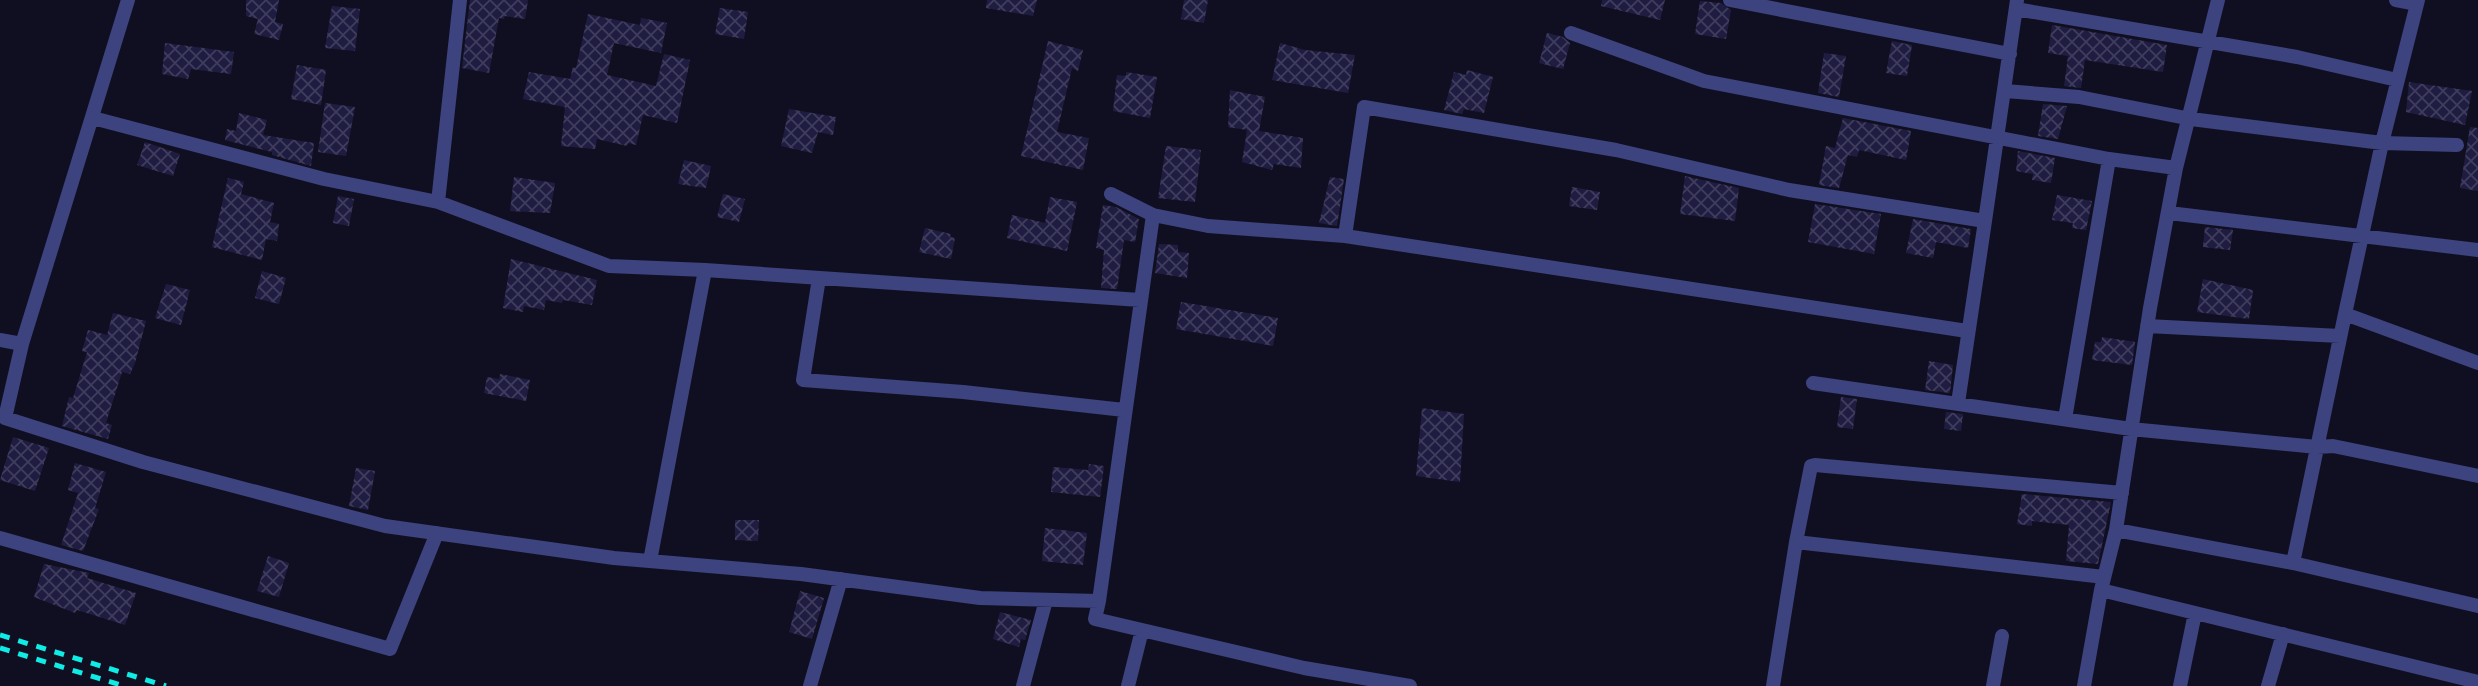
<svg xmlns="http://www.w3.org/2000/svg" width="2478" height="686" font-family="Inter,sans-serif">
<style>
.building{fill:url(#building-cross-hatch)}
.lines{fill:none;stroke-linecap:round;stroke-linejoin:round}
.street{stroke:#3d437e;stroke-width:14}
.rail{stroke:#0eece5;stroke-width:5;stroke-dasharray:10 9;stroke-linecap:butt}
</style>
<defs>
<pattern id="building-cross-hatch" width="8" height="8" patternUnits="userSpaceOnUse" patternTransform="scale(1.75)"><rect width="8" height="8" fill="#1f1c41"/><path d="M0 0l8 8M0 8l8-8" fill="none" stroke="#3f3c5d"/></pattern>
</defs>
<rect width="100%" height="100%" fill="#100f21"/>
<!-- building -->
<path class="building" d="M246 0H279L275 22 283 24 279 40 254 34 258 19 246 16Z
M470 0H528L525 19 505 16 504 19 499 18 489 73 462 68Z
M987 0H1037L1033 16 986 8Z
M1184 0H1208L1204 23 1181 19Z
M1602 0H1665L1660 20 1601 6Z
M1700 1 1721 3 1731 10 1726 39 1695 34Z
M332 6 360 9 355 51 325 48Z
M720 8 748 12 744 39 715 34Z
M588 14 640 25 641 18 667 23 661 53 614 43 607 75 656 86 664 54 690 60 677 123 643 115 636 145 628 143 627 146 597 139 595 149 561 146 565 107 523 99 529 72 570 79 573 67 576 68Z
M2052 25 2167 45 2163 72 2085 60 2081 88 2064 86 2068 56 2048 53Z
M1547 33 1563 37 1570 43 1563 69 1539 63Z
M1048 41 1083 50 1078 71 1072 68 1057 132 1089 138 1083 170 1021 156Z
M1892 41 1912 45 1907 76 1886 73Z
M165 43 234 52 231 74 191 69 188 79 162 74Z
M1280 43 1305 50 1355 55 1348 93 1272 80Z
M1824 53 1846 56 1839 97 1818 93Z
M297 65 326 70 321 105 291 99Z
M1467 70 1493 77 1484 113 1464 109 1462 114 1444 110 1454 72 1466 75Z
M1126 72 1157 77 1150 118 1113 111 1117 75 1126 76Z
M2409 82 2472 91 2465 125 2406 112Z
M1230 90 1265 97 1259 131 1303 138 1301 168 1274 164 1272 170 1242 162 1247 130 1228 127Z
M325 103 355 107 346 156 318 152Z
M2043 104 2067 106 2058 139 2038 136Z
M789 109 836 117 833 135 818 132 812 153 781 146Z
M239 113 267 120 263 135 314 143 311 166 272 155V152L225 140 227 129 236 131Z
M1843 118 1911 131 1906 160 1859 150 1857 157 1848 155 1839 188 1819 185 1826 146 1835 148Z
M2470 127 2478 128V191L2460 188Z
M145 142 180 154 173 176 137 165Z
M1166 146 1201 150 1195 202 1158 198Z
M2018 151 2055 158 2051 183 2032 180 2033 174 2016 171Z
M684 160 711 166 706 188 678 184Z
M1685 176 1739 188 1735 221 1680 214Z
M514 177 555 183 550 213 510 211Z
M1330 177 1344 179 1337 226 1319 223Z
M228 178 244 182 241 194 274 203 270 222 279 224 277 241 266 239 262 260 212 247Z
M1572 187 1600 192 1597 210 1569 206Z
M723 194 745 199 739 222 717 217Z
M2057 195 2092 201 2086 230 2072 228 2073 223 2052 220Z
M338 196 354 199 349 226 333 223Z
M1050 197 1077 202 1067 251 1007 238 1012 215 1045 223Z
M1815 204 1881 214 1874 254 1808 242Z
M1103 205 1116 207 1139 219 1135 242 1124 240 1117 289 1101 288 1104 250 1096 248Z
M1913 219 1971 229 1968 248 1936 242 1933 258 1906 253Z
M2205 227 2233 230 2230 250 2203 247Z
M925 228 951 234 950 237 955 238 951 259 919 252Z
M1159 244 1178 245V252L1189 253 1187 278 1155 273Z
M511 259 597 280 592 305 563 300 562 303 546 300 544 310 524 306 523 312 503 308Z
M262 271 286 278 279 304 255 298Z
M2203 279 2253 290 2249 319 2197 312Z
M166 284 190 290 181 325 155 318Z
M1181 302 1278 318 1273 346 1176 329Z
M113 313 146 321 135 363 130 374 122 372 106 423 112 425 108 439 62 426 69 397 73 398 87 352 82 351 88 330 107 335Z
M2102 337 2135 342 2132 365 2092 360 2095 342H2101Z
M1929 361 1953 365 1950 393 1925 390Z
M500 374 530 380 526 401 484 393 487 377 499 379Z
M1841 397 1857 399 1853 429 1837 427Z
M1422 408 1464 414 1460 482 1416 476Z
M1946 412 1963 414 1961 431 1944 429Z
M13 437 49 448 35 491 0 480Z
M75 463 106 472 95 508 99 509 83 551 61 545 78 493 68 490Z
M1089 464 1104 466 1100 497 1051 492 1053 467 1088 470Z
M356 468 375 471 368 510 349 506Z
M2022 494 2111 502 2098 564 2066 561 2069 525 2032 521V526L2017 524Z
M735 520H759L758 541 735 540Z
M1045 528 1087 533 1083 565 1042 561Z
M268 556 289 563 279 597 257 591Z
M44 564 89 573 87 578 136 593 125 625 77 610 75 613 34 597Z
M800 591 824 598 812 639 789 632Z
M1000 612 1031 620 1025 640 1021 639 1019 647 993 639Z"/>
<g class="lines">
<!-- street -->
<path class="street" d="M128 0 22 344 5 418 143 462 385 526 614 558 801 574 980 598 1099 601 1095 619 1304 668 1410 686
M460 0 438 202 609 266 705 270
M1730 0 2010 54
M2396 0 2417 4
M2016 9 2297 57 2397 80
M1571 33 1704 81 2109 159 2065 419
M2005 91 2079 97 2191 119 2382 143 2457 145
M93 118 324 179 438 202
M2109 159 2176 168
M2169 213 2478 250
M1153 215 1208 226 1345 236 1364 107 1616 150 1789 190 1985 221 2017 0
M1345 236 1967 331
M819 278 803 380 963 392 1124 410
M2345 314 2382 143 2418 0
M2147 326 2340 336
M0 340 22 344
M2478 363 2345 314 2293 563 2478 606
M1813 383 2131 429 2317 447 2333 446 2478 476
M1958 403 1985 221
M2116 530 2150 308 2176 168 2218 0
M0 538 390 649 437 533
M1796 542 1811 466 1815 465 2122 493
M650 561 705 270 1140 300
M2293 563 2116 530 2101 590 2478 682
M1099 601 1153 215 1111 194
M810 686 841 579
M1023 686 1046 600
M1128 686 1142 630
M1773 686 1796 542 2104 577
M1993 686 2002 636
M2084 686 2101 590
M2180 686 2195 613
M2268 686 2283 634"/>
<!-- rail -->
<path class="rail" d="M0 635 166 686
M0 648 124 686"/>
</g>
</svg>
